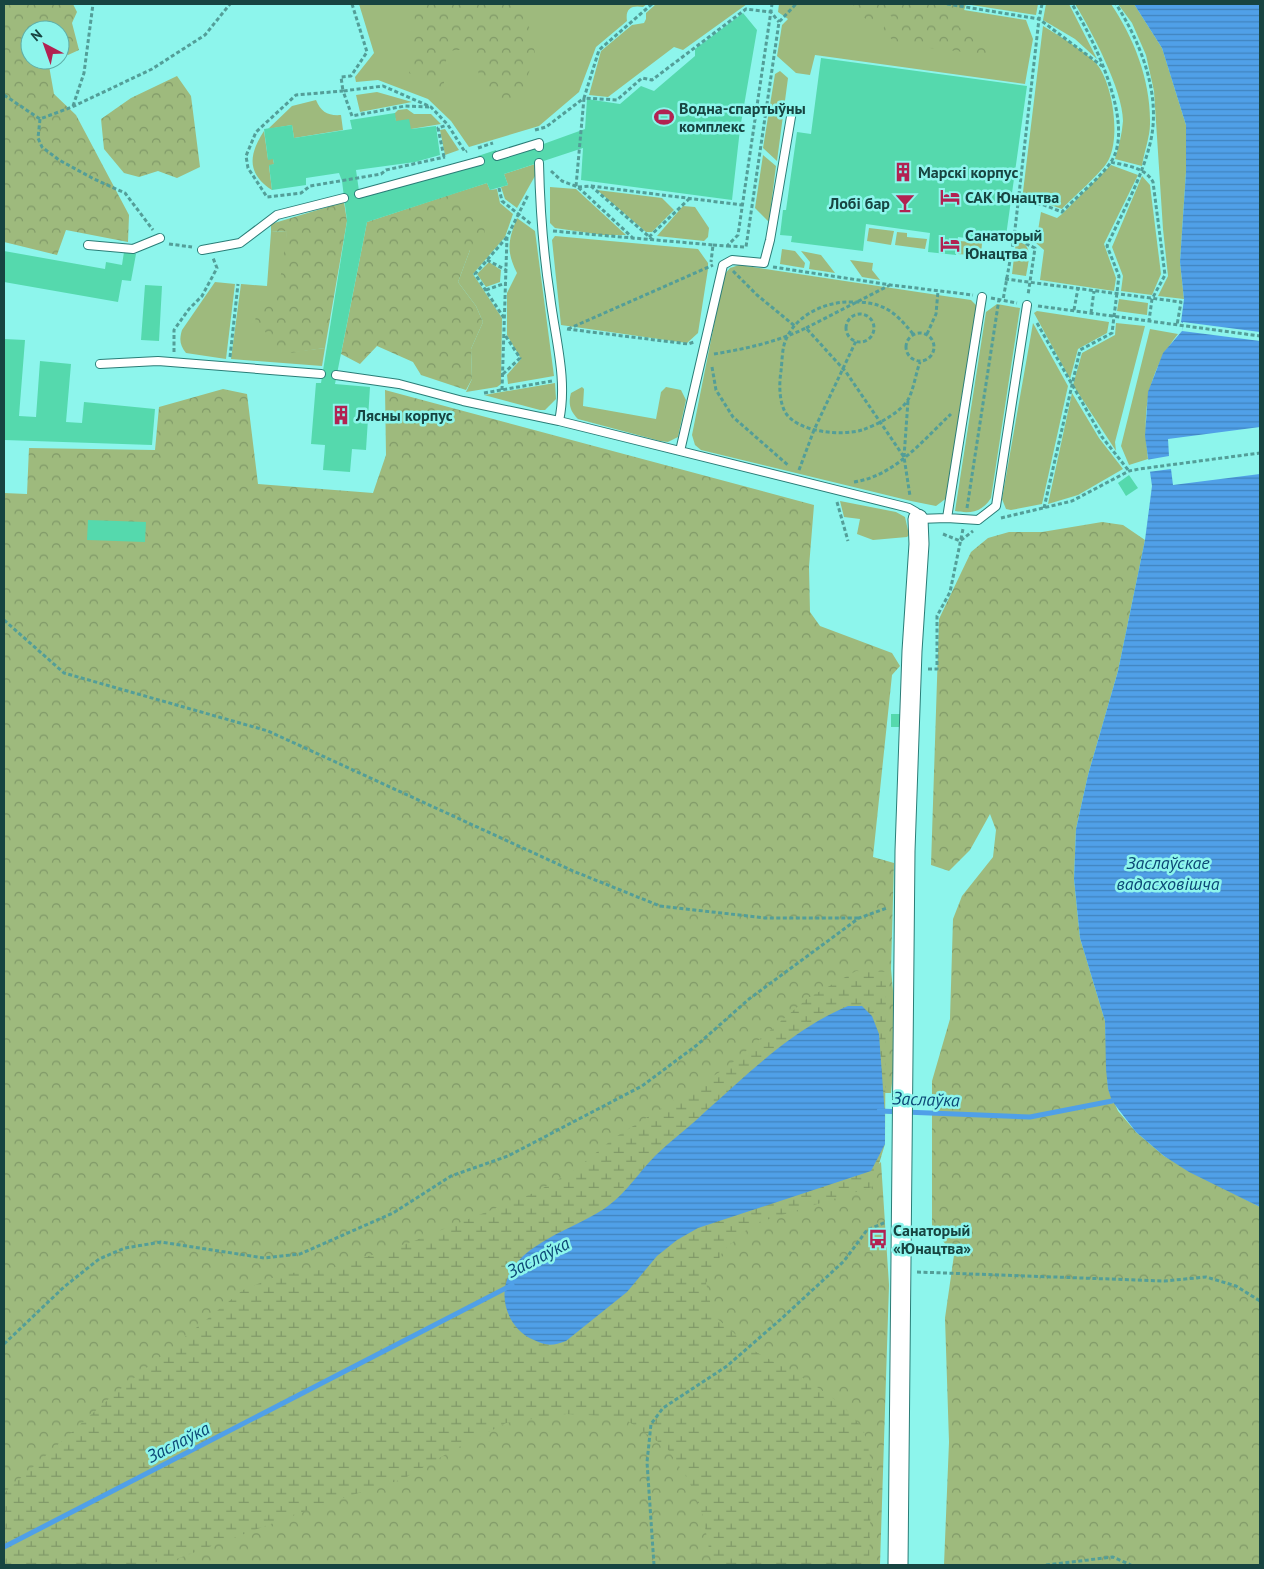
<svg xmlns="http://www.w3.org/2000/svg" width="1264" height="1569" font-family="'PT Sans',sans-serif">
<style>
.green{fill:#9eba7d}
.forest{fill:url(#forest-crowns)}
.wetland{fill:url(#wetland-marsh)}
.water{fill:url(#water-rules)}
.pier{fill:#8df5ec}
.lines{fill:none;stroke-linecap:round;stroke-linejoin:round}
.stream{stroke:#50a0e8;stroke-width:5}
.building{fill:#55d9ad}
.service-casing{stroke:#2a7d77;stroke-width:10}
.tertiary-casing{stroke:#2a7d77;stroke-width:21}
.path{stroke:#539e98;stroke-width:3;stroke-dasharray:4 2.5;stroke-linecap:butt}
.service{stroke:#fff;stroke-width:8}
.tertiary{stroke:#fff;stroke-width:19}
.labels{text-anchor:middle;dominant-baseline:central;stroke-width:5;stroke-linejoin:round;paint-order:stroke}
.poi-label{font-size:16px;font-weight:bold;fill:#174441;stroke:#8df5ec;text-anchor:start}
.water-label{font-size:18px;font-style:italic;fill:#0c4876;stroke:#8df5ec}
</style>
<defs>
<pattern id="forest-crowns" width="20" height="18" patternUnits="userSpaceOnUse" patternTransform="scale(1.25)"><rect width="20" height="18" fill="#9eba7d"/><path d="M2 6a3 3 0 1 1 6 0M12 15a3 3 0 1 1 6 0" fill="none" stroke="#809968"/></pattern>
<pattern id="wetland-marsh" width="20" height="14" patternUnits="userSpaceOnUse" patternTransform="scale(1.25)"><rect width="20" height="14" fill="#9eba7d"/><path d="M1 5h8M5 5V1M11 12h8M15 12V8" fill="none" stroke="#809968"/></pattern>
<pattern id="water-rules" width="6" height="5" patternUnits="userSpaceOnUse" patternTransform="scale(1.25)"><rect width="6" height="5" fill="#50a0e8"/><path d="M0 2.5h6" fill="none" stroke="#4184be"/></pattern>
</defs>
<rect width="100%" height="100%" fill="#8df5ec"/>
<!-- green -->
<path class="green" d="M359 4H647L643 7C632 5 625 8 627 21L596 47 579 92 539 126 469 147 451 121 428 99 378 80 356 82 355 77 374 53Z
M656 4H747L683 50 674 47 608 97 589 95 601 51 632 25 644 23 646 19V13Z
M779 4H927L1026 20 1033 39 1025 84 815 55 810 75 796 73 777 56 782 25 788 19 778 12Z
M965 4H1038L1036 15Z
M1046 4H1069L1097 59 1075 39 1043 20Z
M1075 4H1111C1134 38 1151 81 1150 124 1150 137 1144 152 1142 166L1115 159C1119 146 1122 134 1123 121 1123 90 1091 30 1075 4Z
M1118 4H1134L1162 48 1186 125V172L1180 262 1184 299 1158 296 1168 276 1163 229 1154 91 1146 55 1132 23Z
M1043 26C1058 35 1089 53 1099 67 1113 88 1120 136 1109 159 1103 172 1073 197 1062 209L1042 202 1022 200Z
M780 71 788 78 777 161 763 148 775 74Z
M377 92 412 102 360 112 356 95Z
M316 100C321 112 328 116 341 115L343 130 294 138 292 125 268 129 292 106Z
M407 109 414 114H431L441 124 411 129 396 121 394 114 398 110Z
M445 129 459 150 445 155 440 130Z
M264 131 268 159H273L274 164 269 166 272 190C246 173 249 154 264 131Z
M763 155 776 166 769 222 755 208Z
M535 164V176L517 208 505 199 501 187 508 185 504 174Z
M1111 165 1138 175 1104 244 1116 278 1114 291 1040 280 1044 250 1036 243 1041 212 1057 218 1062 214Z
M1142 176 1150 185 1161 274 1152 295 1121 291 1123 276 1112 247Z
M487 183 490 190 497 189 500 203 513 214 505 237 473 274 502 318 501 384 497 387 466 392 472 379 471 349 483 322 476 306 458 282 470 250 449 195Z
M550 187 576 189 626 235H603L555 228 550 223Z
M597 190 662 198 674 210 652 232H646Z
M683 206 695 207 709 228 708 237 704 241 657 236Z
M517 218 535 231 554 376 508 384 507 375 521 359 507 335V293L517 273C506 251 508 241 517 218Z
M869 228 894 231 891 245 867 241Z
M287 231 283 353 325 348 322 366 231 359 241 284 267 286 271 232Z
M897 232 907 233V237L927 239 925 249 895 245Z
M555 236 698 249 708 263V269L698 333 687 343 561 325 552 240Z
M960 241 982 243 981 256 958 254Z
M1016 241C1035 243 1028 263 1026 276L1012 274Z
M782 249 795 251 805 263 804 268 780 264Z
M801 251 821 255 835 273 809 269 810 262Z
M850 260 873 263 872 270 880 280 862 277Z
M489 262 501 270 500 282 486 287 477 274Z
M739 265 971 300 977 306 960 406 948 497 936 506 911 501 701 450 695 445 692 435 724 275 730 268Z
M215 282 235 284 226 359 186 353C180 345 179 340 182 330Z
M1119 299 1148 303 1147 315 1117 311Z
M997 304 1020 308 991 498C982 512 971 514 955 511L986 312Z
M1037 311 1109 322 1107 333 1078 349 1070 379 1034 313Z
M1033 323 1068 386 1042 504 1011 510 1006 509 1002 499Z
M1116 323 1145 326 1115 442 1116 451 1073 385 1082 353 1115 335Z
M1150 329 1178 334C1147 373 1142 411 1148 459L1129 465 1121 446Z
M555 383 556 399 545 410H540L484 395Z
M582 387 584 389 583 406 656 419 661 392 666 387 681 390 686 400 678 437 668 442 660 441 578 419C570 411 568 404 571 393Z
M1072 393 1099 438 1123 469 1078 495 1048 504Z
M840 501 896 512 905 517 909 535 907 537 873 540 857 534 860 519 844 517Z"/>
<!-- forest -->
<path class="forest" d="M4 4H73L77 12 72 23 79 50 68 55 60 50V30H30V60H48L54 94 76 115 129 215 128 242 66 230 57 255 4 242Z
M413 4H524L535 53 520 101 503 112 481 79 469 49 447 51 443 93 409 73 415 24Z
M853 4H966L959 27 998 56 896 44 883 30 885 24 893 18 889 14 868 21 856 11Z
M177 76 191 96 200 167 177 178 158 171 139 177 124 173 104 149 101 119 131 98Z
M449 195 484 216 485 243 470 250 458 282 476 306 483 322 471 349 472 379 466 390 421 375 413 362 377 346 360 364 341 354 367 222Z
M344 202 347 221 325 348 283 354 255 319 278 295 287 231 271 232V224Z
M223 389 247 394 258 484 373 493 386 455 385 390 814 505 809 567 810 612 820 626 892 653 900 666 892 675 873 857 894 863 891 969 897 1034 891 1093H883L657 1256 871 1171 881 1162 889 1285 880 1565H4V493L27 494 29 448 155 450 159 407Z
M1102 522 1123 525 1145 540 1118 671 1088 775 1076 829 1074 879 1080 938 1105 1021 1108 1089 1118 1111 1136 1132 1164 1156 1260 1207V1565H944L949 1442 945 1318 954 1255 932 1227V1081L950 1019 953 919 962 896 993 857 996 830 990 814 970 850 949 871 931 865 939 619 971 552 988 538 1009 532H1042Z"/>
<!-- wetland -->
<path class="wetland" d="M856 971 886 972 885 1144 872 1187 753 1224 723 1251 706 1283 713 1315 756 1352 810 1382 841 1404 863 1428 872 1464 869 1565H712L703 1516 689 1481 667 1448 622 1417 566 1414 506 1423 455 1449 403 1479 330 1502 171 1561 119 1565H4V1493L113 1395 243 1290 282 1274 330 1269 414 1241 536 1192 575 1170 614 1138 726 1068 808 998Z"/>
<!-- water -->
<path class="water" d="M1134 4H1260V1207L1189 1172 1164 1156 1136 1132 1112 1101 1108 1089 1106 1069 1105 1021 1080 938 1074 879 1076 829 1088 775 1118 671 1145 540 1152 486 1145 436 1148 392 1163 353 1182 331 1183 323 1181 322 1184 299 1180 262 1186 172V125L1162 48Z
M848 1006H862L872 1016 879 1034 885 1116V1144L871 1171 698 1228 677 1240 657 1256 627 1292 566 1341C553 1346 546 1346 534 1340 510 1330 498 1301 508 1277 523 1241 580 1227 608 1206 627 1192 639 1172 655 1156 671 1140 690 1127 706 1111 750 1072 793 1029 848 1006Z"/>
<!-- pier -->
<path class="pier" d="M1183 322 1260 332V341L1182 331Z
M1260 427V474L1173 485 1171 469 1148 472 1146 460 1169 456 1168 439Z"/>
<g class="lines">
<!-- stream -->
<path class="stream" d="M879 1111 1030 1117 1112 1101
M4 1547 512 1285"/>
</g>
<!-- building -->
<path class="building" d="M743 13 757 30 740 129 732 200 581 180 583 148 504 174 508 185 490 190 487 183 367 222 335 384 370 387 366 450 352 449 350 472 323 470 325 445 311 444 316 383H321L347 221 342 181 339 173 306 178V185L272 190 269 165 274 164 273 159 268 160 264 129 292 125 294 138 352 129 350 120 395 113 396 121 409 119 411 129 436 126 440 155 415 162 356 170 360 198 480 163 478 156 496 150 499 160 585 129 587 99 620 104 641 86 654 91 695 56V49Z
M821 58 1027 86 1005 243 958 237 956 255 928 252 930 233 866 224 863 251 791 242 792 236 780 235 783 210H786L797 132 811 134Z
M4 251 105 269 106 262 122 265 124 252 136 254 131 281 122 280 118 302 4 282Z
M145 285 162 286 159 341 141 340Z
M4 339 25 340 19 416 36 417 40 361 71 364 66 422 82 423 84 402 155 409 152 445 4 440Z
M1129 475 1138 488 1126 496 1118 483Z
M88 520 146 522 145 542 87 540Z
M891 714H902V727H891Z"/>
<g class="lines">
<defs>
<path id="service" d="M497 156 539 143V147
M539 163C540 209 543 251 550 296 555 338 568 380 559 421
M359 194 480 161
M88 245 133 249 160 238
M202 250 240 243 277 215 344 198
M100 364 158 361 321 374
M336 375 399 384 463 401 559 421 909 508 916 512 918 519 947 518 982 297
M680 451 723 265 732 260 764 263 770 240 792 111
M947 518 978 520 996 506 1027 305"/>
<path id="tertiary" d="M898 1565 905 851 912 651 919 544 918 519"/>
</defs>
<!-- service casing -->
<use href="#service" class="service-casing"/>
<!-- tertiary casing -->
<use href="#tertiary" class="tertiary-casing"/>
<!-- path -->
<path class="path" d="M352 4 367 52 351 76 341 77 343 91 383 86 431 107 448 125 465 152 467 151
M947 4 1039 19 1014 238 1003 300
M1042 4 1039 19 1102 66
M4 95 40 119 72 107 152 69 205 35 230 4
M73 106 84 73 93 4
M429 107 405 106 352 116 343 91 296 95 256 132 246 156 248 168 267 197 301 193 310 186 381 174 386 170 445 157
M40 119 38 138 42 147 59 160 94 179 125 193 153 230
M535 130 546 127 584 98 599 50 652 4
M478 148 493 143
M444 157 438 128 447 125
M1111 162C1127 166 1145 167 1153 182L1165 275 1152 299 1149 321
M551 171 562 181 578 187 634 239
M576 186 584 98 617 100 642 78 652 80 746 9 771 12 779 22
M591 186 742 205
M578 187 591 186 654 241
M499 188 502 201 531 224
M1017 202 1044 205 1062 212C1075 198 1100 178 1111 162 1136 124 1093 38 1072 4
M553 231 713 245 711 262
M649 237 690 198
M1014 238 1035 248 1028 295
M169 244 192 247
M713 245 727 246 738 235 772 4
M727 246 746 247 779 22 796 4
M487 260 506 270
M773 267 891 285 973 295
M733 271 757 295 796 327
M1005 279 1181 302 1177 325
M486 290 506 283
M991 298 1017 303
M1038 306 1260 336
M1074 310 1078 288
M1091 313 1094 291
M846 328a14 14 0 1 1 28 0a14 14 0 1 1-28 0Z
M504 318 475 274 507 237
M1037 323 1102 437 1129 471
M806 328 890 285
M567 329 688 344 694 342
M568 329 713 265
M906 347a14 14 0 1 1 28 0a14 14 0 1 1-28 0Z
M913 334C894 310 881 301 849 302 823 302 792 317 784 345 782 353 782 363 781 371 779 384 779 400 785 412 798 433 842 436 862 430 877 425 902 412 909 398 914 387 916 373 920 362
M927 334 936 314 938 291
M174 352V330L189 309 202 296 217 268 213 258
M714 354C745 349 777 342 806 328L846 372 904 457 910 496
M230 357 238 284
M712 367 716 390 733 417 789 466
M503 374 520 358 505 335
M502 390 507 237 528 195
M484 393 552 381
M904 457 908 401
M799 470 814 430 856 341
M854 482C895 476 923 440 951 414
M837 502 848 541
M967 508 999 299
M1044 508 1080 350 1112 333 1119 276 1107 246C1122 213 1141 180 1150 144 1162 96 1141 43 1116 4
M1001 518 1072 501 1129 471 1139 469 1260 453
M943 534 960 541 973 531
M4 620 64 673 268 731 573 871 660 906 765 918H859
M928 669H937V616L950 592 963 529
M917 1272 1164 1281 1206 1277 1236 1286 1260 1301
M4 1344 64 1287 99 1259 125 1248 161 1242 264 1258 300 1254 393 1213 451 1176 508 1156 642 1086 697 1045 749 999 859 918 887 908
M654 1565 647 1462 651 1424 663 1408 727 1366 781 1319 844 1261 867 1230 886 1222
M1046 1565 1113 1557 1131 1565"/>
<!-- service -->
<use href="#service" class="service"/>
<!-- tertiary -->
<use href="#tertiary" class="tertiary"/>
</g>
<!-- icons -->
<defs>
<symbol id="stadium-bare" viewBox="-9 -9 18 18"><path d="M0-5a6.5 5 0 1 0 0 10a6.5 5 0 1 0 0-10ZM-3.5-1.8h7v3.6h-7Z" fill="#b22251" stroke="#8df5ec" stroke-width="2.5" paint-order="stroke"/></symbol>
<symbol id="building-bare" viewBox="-9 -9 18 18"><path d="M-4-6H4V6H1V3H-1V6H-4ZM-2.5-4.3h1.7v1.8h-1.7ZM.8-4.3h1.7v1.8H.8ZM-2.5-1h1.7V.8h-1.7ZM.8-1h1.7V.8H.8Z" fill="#b22251" stroke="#8df5ec" stroke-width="2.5" paint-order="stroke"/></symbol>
<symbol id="hotel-bare" viewBox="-9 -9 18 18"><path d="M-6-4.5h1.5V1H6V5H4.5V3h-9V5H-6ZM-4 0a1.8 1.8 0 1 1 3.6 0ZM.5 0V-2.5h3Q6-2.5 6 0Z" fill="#b22251" stroke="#8df5ec" stroke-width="2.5" paint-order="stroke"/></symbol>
<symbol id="bar-bare" viewBox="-9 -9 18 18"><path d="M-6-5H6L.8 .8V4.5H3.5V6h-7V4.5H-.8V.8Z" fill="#b22251" stroke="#8df5ec" stroke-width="2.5" paint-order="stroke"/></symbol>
<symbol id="bus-bare" viewBox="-9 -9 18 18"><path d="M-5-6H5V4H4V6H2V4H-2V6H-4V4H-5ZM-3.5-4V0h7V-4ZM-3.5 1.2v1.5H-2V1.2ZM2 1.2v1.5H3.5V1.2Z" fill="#b22251" stroke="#8df5ec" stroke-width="2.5" paint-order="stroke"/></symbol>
</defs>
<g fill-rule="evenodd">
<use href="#stadium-bare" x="650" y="103" width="28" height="28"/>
<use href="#building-bare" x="889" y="158" width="28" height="28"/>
<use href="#hotel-bare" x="936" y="183" width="28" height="28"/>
<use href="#bar-bare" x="891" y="189" width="28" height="28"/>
<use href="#hotel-bare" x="936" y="230" width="28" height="28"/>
<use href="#building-bare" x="327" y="401" width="28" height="28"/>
<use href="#bus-bare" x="864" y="1225" width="28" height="28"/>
</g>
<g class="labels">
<!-- poi labels -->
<g class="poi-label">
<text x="679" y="108">Водна-спартыўны<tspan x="679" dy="18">комплекс</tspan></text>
<text x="918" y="172">Марскі корпус</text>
<text x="965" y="197">САК Юнацтва</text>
<text x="890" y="203" text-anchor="end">Лобі бар</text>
<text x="965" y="235">Санаторый<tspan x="965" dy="18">Юнацтва</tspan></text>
<text x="356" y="415">Лясны корпус</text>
<text x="893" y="1230">Санаторый<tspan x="893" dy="18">«Юнацтва»</tspan></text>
</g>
<!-- water labels -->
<g class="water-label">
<text x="1168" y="862">Заслаўскае<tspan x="1168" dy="21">вадасховішча</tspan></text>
<text transform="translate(926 1099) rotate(2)">Заслаўка</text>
<text transform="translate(538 1257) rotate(-27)">Заслаўка</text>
<text transform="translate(178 1442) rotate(-27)">Заслаўка</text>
</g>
</g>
<!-- border -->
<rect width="1264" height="1569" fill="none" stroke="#174441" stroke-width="10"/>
<!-- north arrow -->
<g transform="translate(45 45) rotate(319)"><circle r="24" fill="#8df5ec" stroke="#5eaea8"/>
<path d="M0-4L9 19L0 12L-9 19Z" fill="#b22251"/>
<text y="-8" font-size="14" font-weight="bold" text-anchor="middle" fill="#174441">N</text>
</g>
</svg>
